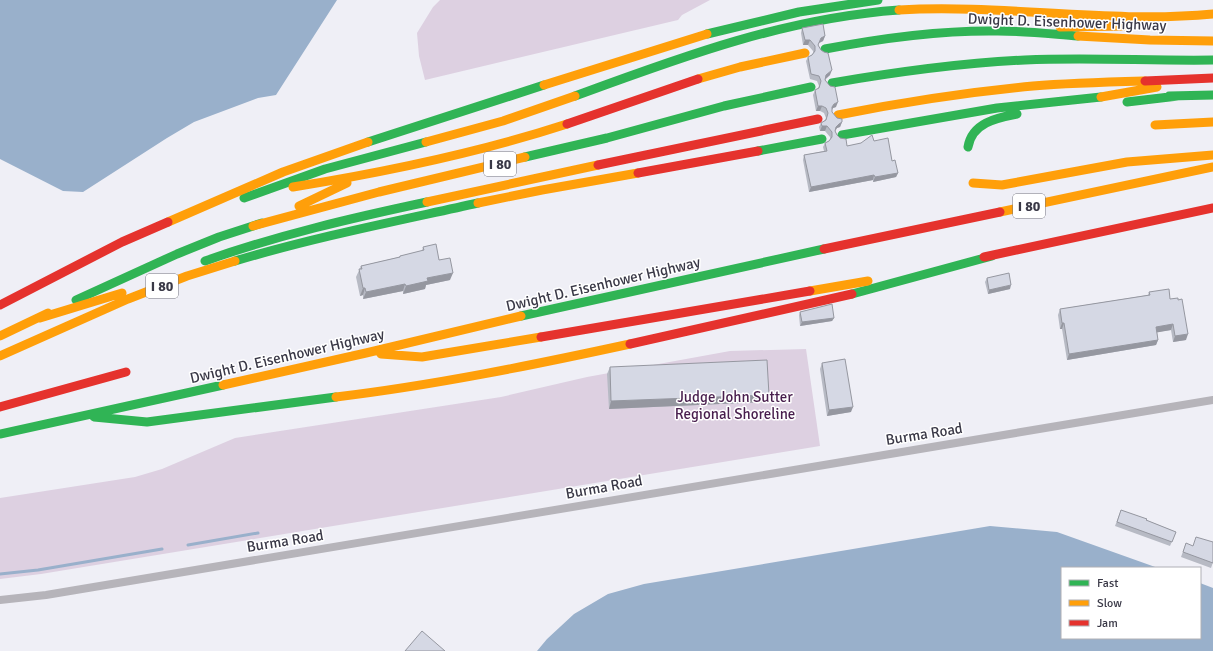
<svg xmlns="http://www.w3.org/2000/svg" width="1213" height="651" font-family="Signika,sans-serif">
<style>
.green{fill:#ddd0e1}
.water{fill:#99b0cb}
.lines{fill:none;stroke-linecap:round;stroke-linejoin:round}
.stream{stroke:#99b0cb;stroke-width:3}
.street{stroke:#b6b4ba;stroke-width:8}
.fast{stroke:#30b455;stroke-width:9}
.slow{stroke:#ff9f0a;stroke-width:9}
.jam{stroke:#e5322d;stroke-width:9}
.wall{fill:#b7bac4}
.shaded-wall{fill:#9597a0}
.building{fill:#d5d8e4;stroke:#9597a0}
.labels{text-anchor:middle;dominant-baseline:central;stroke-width:3;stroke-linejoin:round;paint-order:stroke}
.shield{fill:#fff;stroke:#75747e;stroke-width:1}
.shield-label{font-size:14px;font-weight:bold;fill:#3a3947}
.street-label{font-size:15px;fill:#3a3947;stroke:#fff}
.park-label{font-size:15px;fill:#481e4d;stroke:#fff}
</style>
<rect width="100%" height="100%" fill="#efeff6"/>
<!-- green -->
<path class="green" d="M440 0H710L682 15 678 20 425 80 419 56 417 33 433 7Z
M806 349 820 446 41 574 0 579V498L135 477 162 469 235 438 501 397 587 377 730 351Z"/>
<!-- water -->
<path class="water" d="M0 0H337L276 95 258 98 194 122 167 138 83 192 63 191 0 159Z
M990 526 1057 532 1158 568H1062V638H1200V583L1213 588V651H537L547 639 574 614 608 594 644 584Z"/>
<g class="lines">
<!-- stream -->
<path class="stream" d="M188 545 258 533
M0 574 38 570 162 549"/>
<!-- street -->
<path class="street" d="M0 600 46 595 1213 400"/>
<!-- fast -->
<path class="fast" d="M707 34 799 12 878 0
M825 49C882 38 940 30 998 31 1025 31 1051 34 1078 36
M832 83C896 72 960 63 1025 60 1087 57 1150 61 1213 60
M575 96C681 57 786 18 899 10
M1169 96 1213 95
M1127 102 1178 96
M842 135 997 108 1101 97
M368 142 544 85
M968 147C972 123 996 118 1017 114
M758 151 822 139
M525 157 607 138 724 106 811 87
M244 198 325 169 426 142
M205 261C278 235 352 218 427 202
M235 261C315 237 397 221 478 203
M852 294 992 256
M76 300 177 254 219 237 262 223
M521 316 824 249
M94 417 147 422 336 397
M0 434 223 385"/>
<!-- slow -->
<path class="slow" d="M899 10C1004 4 1108 24 1213 14
M1060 27 1129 26
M1078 36 1150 40 1213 41
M698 79 740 67 805 53
M544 85 707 34
M1101 97 1157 87
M838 115C903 102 968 92 1033 86 1070 83 1108 82 1145 81
M1155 125 1213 122
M426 142 503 121 575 96
M973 183 1002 185 1127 162 1213 155
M293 187C386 172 478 153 567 124
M427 202 598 165
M478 203 542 190 638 173
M299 206 347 183
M1000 212 1213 167
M168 222 283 172 368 142
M253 226 379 192 525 157
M810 291 868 281
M40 318 122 293
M0 336 48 313
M381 354 422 357 541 337
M0 356 128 299 187 276 235 261
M223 385 366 353 521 316
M336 397C435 385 533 365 630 344"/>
<!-- jam -->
<path class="jam" d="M1145 81 1213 78
M567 124 698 79
M598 165 818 119
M638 173 758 151
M824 249 1000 212
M984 257 1213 208
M0 305 122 242 168 222
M541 337 810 291
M630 344 852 294
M0 407 126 372"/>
</g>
<!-- wall -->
<path class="wall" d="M802 28 825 36 823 41 819 43 818 45 830 75 825 80 836 107 833 108 832 110V112L837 118 842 122 840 127 837 128 836 130 835 131 837 135 847 146 874 141 892 161 898 173 896 177 873 182V180L809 192 803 160 804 155 824 151 823 147 825 143 829 141 830 139V137L825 131H820L819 127 821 123 825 120 826 118 824 113 820 111H816L813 95 815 90 818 88 819 86 817 81 810 79 806 61 808 57 812 55 813 53V51L808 45H803L801 33Z
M423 247 439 260 450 280 426 285 425 289 403 294V291L363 299V295L360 296 356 277 361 266 399 257 400 256 422 251Z
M987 278 1010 289 988 294 985 282Z
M1149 292 1170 299 1186 340 1173 342 1171 330 1157 332 1158 340 1156 345 1067 360 1062 329H1060L1058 315 1060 309 1148 295Z
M800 312 834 318 832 321 800 326 799 315Z
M822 363 851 412 827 416 820 369Z
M610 367 766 402 609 409 607 374Z
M1121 510 1176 532 1170 546 1115 526Z
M1186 543 1213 562 1211 568 1181 557Z"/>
<!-- shaded-wall -->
<path class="shaded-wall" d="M825 36 823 41 819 43 821 38Z
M805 40H810L808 45H803Z
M832 70 830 75 824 80 826 75Z
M838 102 836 107 833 108 830 112 832 107 834 104Z
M818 106H822L820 111H816Z
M842 122 840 127 837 128 834 132 836 127 839 124Z
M822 126H827L825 131H820Z
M898 173 896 177 873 182 875 177Z
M874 175 873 180 809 192 811 187Z
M453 273 450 280 426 285 425 289 403 294 406 286 427 278Z
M405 284 403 291 363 299 366 292Z
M1011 285 1010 289 988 294 989 290Z
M363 288H365L363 295 360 296Z
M834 318 832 321 800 326 802 322Z
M1062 323H1064L1062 329H1060Z
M1173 324 1171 330 1154 333 1156 327Z
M1188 334 1186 340 1173 342 1175 336Z
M1158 340 1156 345 1067 360 1069 354Z
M769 395 766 402 609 409 611 401Z
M853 407 851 412 827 416 829 410Z"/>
<!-- building -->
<path class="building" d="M823 24 825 36 821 38 818 45 821 50 824 52 828 53 832 70 826 75 825 80 830 86 835 87 838 102 834 104 832 107V112L837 118 842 119V122L839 124 836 127 835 131 837 135 840 138 846 139 847 146 861 143 872 135 874 141 888 138 892 161 895 160 898 173 875 177 874 175 811 187 804 155 827 151 825 143 829 141 832 137V132L827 126H822L821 123 826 120 828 113 826 108 822 106H818L815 90 819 88 821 81 819 76 811 74 808 57 812 55 815 51V46L810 40H805L802 28Z
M436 244 439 260 450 258 453 273 427 278 428 281 406 286 405 284 366 292 365 288H363L359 269H362L361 266 400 257V256L424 250 423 247Z
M1009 273 1011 285 989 290 987 278Z
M1169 289 1170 299 1178 298V300L1182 299 1188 334 1175 336 1173 324 1156 327 1158 340 1069 354 1064 323H1062L1060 309 1150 295 1149 292Z
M832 304 834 318 802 322 800 312Z
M845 359 853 407 829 410 822 363Z
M767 360 769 395 611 401 610 367Z
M1121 510 1147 519 1146 520 1176 532 1172 542 1117 522Z
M1196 537 1213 542V563L1183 552 1186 543 1193 546Z
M422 631 445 651H405Z"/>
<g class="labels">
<!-- shield labels -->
<g class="shield">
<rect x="484" y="152" width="32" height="24" rx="3"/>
<rect x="1013" y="194" width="32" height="24" rx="3"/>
<rect x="146" y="274" width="32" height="24" rx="3"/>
</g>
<g class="shield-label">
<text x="500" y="164">I 80</text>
<text x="1029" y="206">I 80</text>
<text x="162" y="286">I 80</text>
</g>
<!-- street labels -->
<g class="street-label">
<text transform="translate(1067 22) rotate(2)">Dwight D. Eisenhower Highway</text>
<text transform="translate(603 284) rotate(-13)">Dwight D. Eisenhower Highway</text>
<text transform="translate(287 356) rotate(-13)">Dwight D. Eisenhower Highway</text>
<text transform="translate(924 434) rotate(-9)">Burma Road</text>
<text transform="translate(604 487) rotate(-10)">Burma Road</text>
<text transform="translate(285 541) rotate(-9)">Burma Road</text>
</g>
<!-- park labels -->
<g class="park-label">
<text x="735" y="397">Judge John Sutter<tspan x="735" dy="17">Regional Shoreline</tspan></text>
</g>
</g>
<!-- legend -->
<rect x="1061" y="567" width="140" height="72" fill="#ffffff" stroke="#b0b0b5"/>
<rect x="1069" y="580" width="20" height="6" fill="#30b455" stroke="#b0b0b5"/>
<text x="1097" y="587" font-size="12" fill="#3a3947">Fast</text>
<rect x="1069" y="600" width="20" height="6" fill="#ff9f0a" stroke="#b0b0b5"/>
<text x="1097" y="607" font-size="12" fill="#3a3947">Slow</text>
<rect x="1069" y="620" width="20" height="6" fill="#e5322d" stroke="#b0b0b5"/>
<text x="1097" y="627" font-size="12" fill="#3a3947">Jam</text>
</svg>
